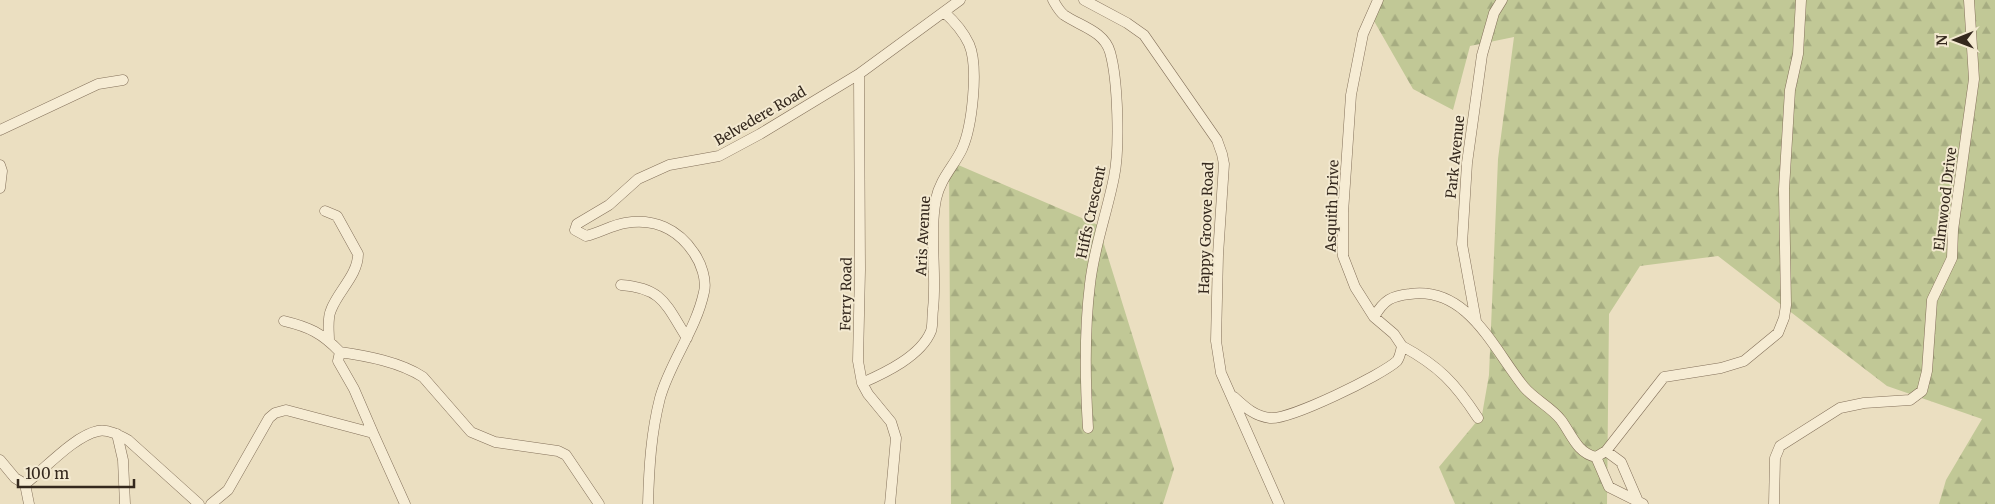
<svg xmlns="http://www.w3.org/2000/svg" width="1995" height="504" font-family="Merriweather,serif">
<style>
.forest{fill:url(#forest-firs)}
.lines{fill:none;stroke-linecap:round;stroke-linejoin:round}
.minor-casing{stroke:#83705a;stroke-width:11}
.minor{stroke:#f6ecd4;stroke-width:10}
.labels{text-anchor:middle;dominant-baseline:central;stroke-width:4;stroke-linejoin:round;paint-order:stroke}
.street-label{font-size:14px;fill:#34281d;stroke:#f3e9d0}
</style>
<defs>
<pattern id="forest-firs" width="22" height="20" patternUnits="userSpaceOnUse" patternTransform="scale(1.25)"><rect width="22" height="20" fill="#c1c896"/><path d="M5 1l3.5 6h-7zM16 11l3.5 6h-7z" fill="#a6ac81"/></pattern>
</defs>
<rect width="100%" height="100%" fill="#ebdfc1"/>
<!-- forest -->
<path class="forest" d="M1381 0H1995V504H1939L1946 480 1982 419 1887 386 1718 256 1640 266 1609 314 1607 504H1455L1439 467 1482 415 1489 375 1498 159 1514 37 1470 46 1453 110 1413 89 1374 21Z
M949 161 1098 225 1174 469 1163 504H951Z"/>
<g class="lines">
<defs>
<path id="minor" d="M1053 0C1056 5 1059 11 1064 15 1080 26 1104 31 1110 52 1118 80 1120 148 1114 177 1107 213 1094 247 1090 284 1084 332 1085 379 1088 428
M1084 0 1127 23 1144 35 1217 140 1222 154 1224 164 1218 255 1216 341 1221 373 1279 504
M859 74 860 270 858 361 862 383 868 394 891 422 896 438 890 504
M0 130 98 84 123 80
M0 165 2 171 0 188
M325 211 337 216 358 254C358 275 338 291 331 310 327 319 329 331 329 341
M621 285C663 288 666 305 687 338
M1374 317C1384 300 1391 296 1410 294 1468 286 1494 350 1524 387 1535 400 1551 407 1561 420 1572 435 1577 453 1596 457L1609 487 1643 504
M284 321C309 327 322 333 340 352
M1476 321 1462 244 1467 163 1482 55 1494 13 1502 0
M1402 346C1439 366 1455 383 1478 418
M862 383C885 373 921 356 931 331 933 325 932 316 933 309 937 273 929 235 936 199 940 179 954 166 962 149 972 127 979 67 969 44 963 31 955 22 944 12
M1234 397C1245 407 1254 416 1270 418 1290 420 1382 375 1397 361 1400 357 1401 351 1402 346L1394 334 1374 317 1355 287 1343 256V213L1351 95 1363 34 1378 0
M373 433 405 504
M117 434 123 460 125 504
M1606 451 1621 462 1637 499
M1596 457 1606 451 1664 377 1721 368 1744 361 1778 333 1784 318 1786 305 1784 189 1790 90 1798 54 1801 0
M0 460 15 478 25 484
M25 484C45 469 74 436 98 431 108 429 119 435 128 440L199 504
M25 484 29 504
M211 504 228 490 269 418 275 413 286 410 373 433 354 389 338 361 340 352C367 356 400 362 423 377L471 432 495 442 558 451 566 455 599 504
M648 504C649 468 651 433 660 398 670 362 696 330 704 292 707 280 701 263 694 253 678 229 654 218 625 223 612 225 599 233 586 236L575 230 577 224 609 205 638 179 669 165 719 156 760 134 859 74 960 0
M1774 504 1775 458 1780 446 1840 408 1864 403 1910 400 1922 391 1927 371 1932 300 1952 258 1953 230 1974 79 1969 0"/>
</defs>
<!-- minor casing -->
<use href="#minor" class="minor-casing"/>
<!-- minor -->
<use href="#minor" class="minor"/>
</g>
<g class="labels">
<!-- street labels -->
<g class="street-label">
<text transform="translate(760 116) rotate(-30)">Belvedere Road</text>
<text transform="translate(1455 157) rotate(-84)">Park Avenue</text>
<text transform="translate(1945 199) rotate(-83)">Elmwood Drive</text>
<text transform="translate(1332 206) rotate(-88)">Asquith Drive</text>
<text transform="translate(1091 212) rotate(-78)">Hiffs Crescent</text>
<text transform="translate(1206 228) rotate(-88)">Happy Groove Road</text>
<text transform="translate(923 236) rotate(-87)">Aris Avenue</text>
<text transform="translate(846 294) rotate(-89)">Ferry Road</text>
</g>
</g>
<!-- north arrow -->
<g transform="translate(1955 40) rotate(269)" stroke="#f3e9d0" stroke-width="4" paint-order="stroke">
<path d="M0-4L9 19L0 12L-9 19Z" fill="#34281d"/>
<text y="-8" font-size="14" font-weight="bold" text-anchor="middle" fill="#34281d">N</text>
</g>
<!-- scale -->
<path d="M18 479v8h116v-8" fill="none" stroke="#34281d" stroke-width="2.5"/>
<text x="25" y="479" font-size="15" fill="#34281d" stroke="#f3e9d0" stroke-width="4" paint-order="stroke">100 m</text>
</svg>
